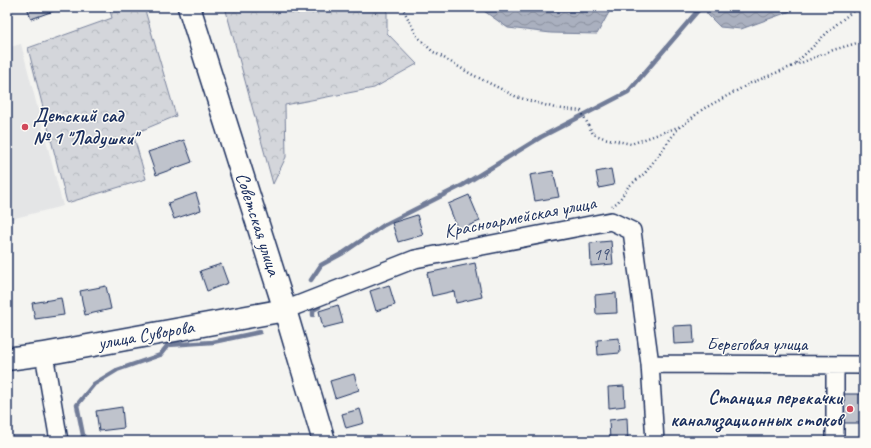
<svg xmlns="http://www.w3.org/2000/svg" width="871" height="448" font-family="Caveat,sans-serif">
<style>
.built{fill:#e4e5e6}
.forest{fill:url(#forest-crowns);stroke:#78829c}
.water{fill:url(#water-waves);stroke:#717c98}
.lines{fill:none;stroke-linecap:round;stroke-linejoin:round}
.stream{stroke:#717c98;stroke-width:4.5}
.building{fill:#bfc3cc;stroke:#1b2f5e}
.street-casing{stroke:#1b2f5e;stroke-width:20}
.secondary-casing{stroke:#1b2f5e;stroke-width:25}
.path{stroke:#1b2f5e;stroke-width:2.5;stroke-dasharray:1 3;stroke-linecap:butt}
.street{stroke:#fdfcf7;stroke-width:17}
.secondary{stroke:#fdfcf7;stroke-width:22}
.poi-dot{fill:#d1495b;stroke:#fdfcf7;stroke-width:1.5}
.labels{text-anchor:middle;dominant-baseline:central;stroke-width:3;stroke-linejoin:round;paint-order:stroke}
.number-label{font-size:17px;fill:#44547a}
.poi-label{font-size:19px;font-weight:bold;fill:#1b2f5e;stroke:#fdfcf7;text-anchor:start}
.street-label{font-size:19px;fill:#1b2f5e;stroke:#fdfcf7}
</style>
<defs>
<pattern id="forest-crowns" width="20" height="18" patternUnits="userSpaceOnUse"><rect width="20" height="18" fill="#d4d6db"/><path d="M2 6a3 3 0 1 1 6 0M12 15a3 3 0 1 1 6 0" fill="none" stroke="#b5b8be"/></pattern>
<pattern id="water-waves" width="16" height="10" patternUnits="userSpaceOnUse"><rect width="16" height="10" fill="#aab0bf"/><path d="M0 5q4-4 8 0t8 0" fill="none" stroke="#8a909e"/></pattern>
</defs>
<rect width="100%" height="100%" fill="#f4f4f1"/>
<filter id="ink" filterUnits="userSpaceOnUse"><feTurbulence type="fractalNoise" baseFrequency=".025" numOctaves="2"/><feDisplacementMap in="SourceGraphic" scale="8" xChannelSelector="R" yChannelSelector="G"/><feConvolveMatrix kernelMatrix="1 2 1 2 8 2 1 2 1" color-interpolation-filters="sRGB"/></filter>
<g filter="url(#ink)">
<!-- built -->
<path class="built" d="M21 44 63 206 7 220V48Z"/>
<!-- forest -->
<path class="forest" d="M109 7H144L176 116 133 134 146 179 67 203 28 48 112 18Z
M225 7H387V33L417 64 374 88 285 105 286 157 273 184Z"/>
<!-- water -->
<path class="water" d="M482 7H612L597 34 551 33 508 28 484 11Z
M706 7H796L791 11 741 29 720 27 707 14Z"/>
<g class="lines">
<!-- stream -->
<path class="stream" d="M311 280 321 265 343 253 384 225 463 185 541 137 628 92 701 7
M313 315V310L319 307
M84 440 77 405 94 384 117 370 160 355 168 345 213 342 260 332"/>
</g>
<!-- building -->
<path class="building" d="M27 7H54L56 10 31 19Z
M184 140 192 162 156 175 148 152Z
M611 169 614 185 599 188 596 172Z
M553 171 559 197 535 201 530 175Z
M196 193 201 210 174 219 168 203Z
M469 195 480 221 458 230 448 204Z
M417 215 423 235 398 242 392 223Z
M611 241 613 264 591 266 590 243Z
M475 263 482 297 456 303 454 291 432 296 427 273Z
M221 264 228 283 207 291 200 271Z
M389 285 395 305 376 311 370 291Z
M106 286 111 309 85 315 80 291Z
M616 293 617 313 596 314 595 295Z
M61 298 64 315 35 319 32 303Z
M338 305 343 323 323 328 319 311Z
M693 325 694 343 674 344 673 326Z
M619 338 620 353 598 355 597 340Z
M354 374 359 390 335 398 330 381Z
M624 386 625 406 609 408 608 387Z
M836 394H864V427V423H836Z
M122 407 124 428 99 431 96 411Z
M360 409 364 423 346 428 342 414Z
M627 418 628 441H610L609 420Z"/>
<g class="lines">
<defs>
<path id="street" d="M285 310 415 259 611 221 632 231 650 364 655 441
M44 354 59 441
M650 364 864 365
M835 365V441"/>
<path id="secondary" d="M189 7 285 310 324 441
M7 359 44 354 285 310"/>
</defs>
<!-- street casing -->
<use href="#street" class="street-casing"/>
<!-- secondary casing -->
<use href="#secondary" class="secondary-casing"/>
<!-- path -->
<path class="path" d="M402 7 417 36 432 51 471 74 517 97 555 108 581 111 593 134 604 138 631 144 681 126
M796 63 832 28 858 7
M612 206 618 202 628 187 645 173 677 130 703 109 751 83 833 50 864 41"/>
<!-- street -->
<use href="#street" class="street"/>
<!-- secondary -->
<use href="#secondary" class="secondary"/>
</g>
</g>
<!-- markers -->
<g class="poi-dot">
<circle cx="25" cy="127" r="4"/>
<circle cx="850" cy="409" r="4"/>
</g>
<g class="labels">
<!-- number labels -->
<g class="number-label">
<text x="601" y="254">19</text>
</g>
<!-- poi labels -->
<g class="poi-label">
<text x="33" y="116">Детский сад<tspan x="33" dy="22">№ 1 "Ладушки"</tspan></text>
<text x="842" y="398" text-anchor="end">Станция перекачки<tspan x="842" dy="22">канализационных стоков</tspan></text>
</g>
<!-- street labels -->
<g class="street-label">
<text transform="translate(520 217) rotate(-11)">Красноармейская улица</text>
<text transform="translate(258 224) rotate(72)">Советская улица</text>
<text transform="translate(146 335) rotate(-10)">улица Суворова</text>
<text x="757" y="344">Береговая улица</text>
</g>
</g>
<!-- margin -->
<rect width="871" height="448" fill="none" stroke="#fdfcf7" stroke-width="24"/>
<rect x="12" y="12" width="847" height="424" fill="none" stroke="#1b2f5e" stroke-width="1.5" filter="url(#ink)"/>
</svg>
